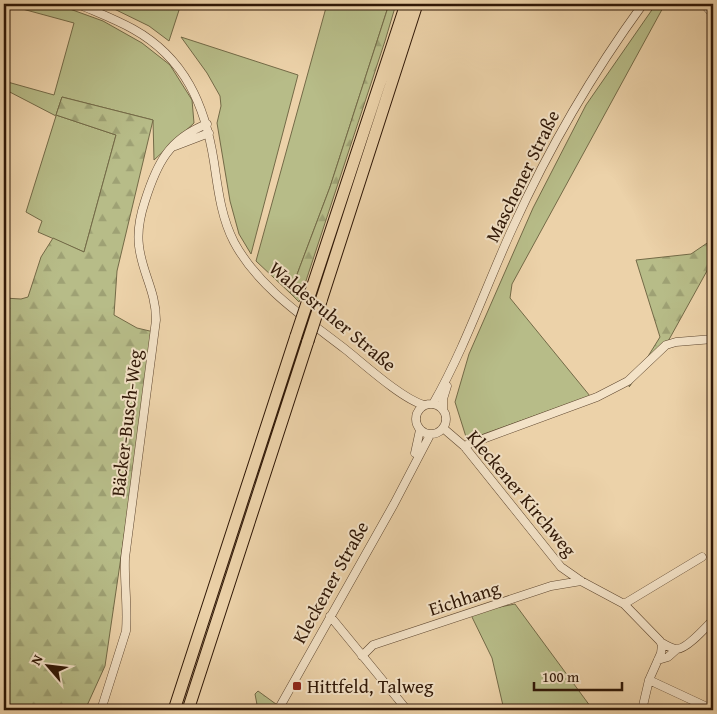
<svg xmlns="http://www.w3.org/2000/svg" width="717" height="714" font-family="'Gentium Book Plus',serif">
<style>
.green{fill:#b7bc88;stroke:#736a47}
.forest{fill:url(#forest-firs);stroke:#736a47}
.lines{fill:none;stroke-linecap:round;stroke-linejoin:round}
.minor-casing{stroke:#5e462f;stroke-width:9}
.highway-casing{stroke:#2f1706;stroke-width:13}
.minor{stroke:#f3e2c7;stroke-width:8}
.highway{stroke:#ecd2a9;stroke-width:11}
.highway-bridge-casing{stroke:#2f1706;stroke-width:13;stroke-linecap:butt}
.highway-bridge{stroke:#ecd2a9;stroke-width:11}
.poi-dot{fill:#8f2418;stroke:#f3e2c7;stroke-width:2}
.labels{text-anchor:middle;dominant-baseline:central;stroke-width:4;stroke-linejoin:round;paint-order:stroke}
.street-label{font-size:19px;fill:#2f1706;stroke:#f3e2c7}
.poi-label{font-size:19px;fill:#2f1706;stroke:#f3e2c7;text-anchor:start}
</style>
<defs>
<pattern id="forest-firs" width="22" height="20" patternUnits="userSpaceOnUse" patternTransform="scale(1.25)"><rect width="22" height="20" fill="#b7bc88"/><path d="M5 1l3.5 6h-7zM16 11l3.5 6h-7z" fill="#9ea174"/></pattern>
</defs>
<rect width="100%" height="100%" fill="#ecd2a9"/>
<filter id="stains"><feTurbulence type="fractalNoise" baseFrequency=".004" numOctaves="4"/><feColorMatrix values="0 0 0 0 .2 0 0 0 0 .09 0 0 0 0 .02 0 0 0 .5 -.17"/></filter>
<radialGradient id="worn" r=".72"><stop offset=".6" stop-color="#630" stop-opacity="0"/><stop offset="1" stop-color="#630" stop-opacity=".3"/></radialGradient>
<!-- green -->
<path class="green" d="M4 4H56L103 21 142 43 170 65 192 100 194 123 154 160 153 120 62 97 56 115 116 135 84 252 38 232 42 221 26 212 56 116 4 89V81L54 95 74 23Z
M104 4H181L169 41 149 26Z
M327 4H389L330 187 290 293 256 261Z
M656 4H665L512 284 510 298 590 396 467 440 455 402 469 354 533 208 586 105Z
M181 37 298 75 251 254 239 234 230 201 217 123 221 106 220 96 207 73Z
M515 604 593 710H520L517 706 504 710 492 658 470 613Z"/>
<!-- forest -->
<path class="forest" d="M389 4H396L385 41 299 302 290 293 330 187Z
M62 97 153 120 117 271 114 315 137 328 154 332 105 666 85 710H4V298L21 299 28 297 41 257 53 238 84 252 116 135 56 115Z
M713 239V260L666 345 647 363 629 387 660 337 636 260 691 254Z
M258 691 280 707 278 710H258L255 694Z"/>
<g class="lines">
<defs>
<path id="minor" d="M78 4C96 12 115 19 133 29 185 58 205 105 214 162 218 189 221 217 234 242 258 287 305 318 345 349 364 364 402 399 424 405
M704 4 713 14
M175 146 209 133
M416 419a15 15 0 1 1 30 0a15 15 0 1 1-30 0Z
M433 404C465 348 486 286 513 227 549 148 592 74 643 4
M443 410V399L447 386
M443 428 464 446 561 567 581 581 624 604 660 641 662 645 661 653 649 680 642 710
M464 446 597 397 628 381 666 345 676 342 713 339
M415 453 420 430
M624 604 702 557
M330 616 407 710
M662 643C666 645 672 649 677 649 687 649 706 627 713 620
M362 656 373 645 551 586 581 581
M658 660 668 657 677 649
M649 680 707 707
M101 710 126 631C128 607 124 582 125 558L156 320C156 291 142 273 139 246 137 230 140 216 145 201 157 163 169 139 207 124
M278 710 394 504 430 435"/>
<path id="highway" d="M309 297 406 4
M321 301 417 4
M174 710 296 336
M188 710 308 341"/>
</defs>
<!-- minor casing -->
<use href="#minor" class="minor-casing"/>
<!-- highway casing -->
<use href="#highway" class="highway-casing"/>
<!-- minor -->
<use href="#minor" class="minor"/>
<!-- highway -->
<use href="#highway" class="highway"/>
<defs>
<path id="highway-bridge" d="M296 336 309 297
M308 341 321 301"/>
</defs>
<!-- highway-bridge casing -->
<use href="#highway-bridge" class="highway-bridge-casing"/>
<!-- highway-bridge -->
<use href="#highway-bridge" class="highway-bridge"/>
</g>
<!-- markers -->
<rect class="poi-dot" x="292" y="681" width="10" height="10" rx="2.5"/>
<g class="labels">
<!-- street labels -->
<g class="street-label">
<text transform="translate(522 176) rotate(-64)">Maschener Straße</text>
<text transform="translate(333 316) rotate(40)">Waldesruher Straße</text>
<text transform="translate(126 423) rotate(-83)">Bäcker-Busch-Weg</text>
<text transform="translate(522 493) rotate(50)">Kleckener Kirchweg</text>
<text transform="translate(330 582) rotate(-61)">Kleckener Straße</text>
<text transform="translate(464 598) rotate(-18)">Eichhang</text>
</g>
<!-- poi labels -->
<g class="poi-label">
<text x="307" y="686">Hittfeld, Talweg</text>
</g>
</g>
<!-- margin -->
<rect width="717" height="714" fill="none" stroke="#ecd2a9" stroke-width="20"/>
<rect x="5" y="5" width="707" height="704" fill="none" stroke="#2f1706" stroke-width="2.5"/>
<rect x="10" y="10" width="697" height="694" fill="none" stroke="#2f1706"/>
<!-- north arrow -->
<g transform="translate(48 666) rotate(298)" stroke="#f3e2c7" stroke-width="4" paint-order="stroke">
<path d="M0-4L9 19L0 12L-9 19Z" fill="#2f1706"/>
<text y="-8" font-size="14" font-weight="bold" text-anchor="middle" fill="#2f1706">N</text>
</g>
<!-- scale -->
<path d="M534 682v8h88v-8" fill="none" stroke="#2f1706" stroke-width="2.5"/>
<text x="542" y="682" font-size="15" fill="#2f1706" stroke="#f3e2c7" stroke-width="4" paint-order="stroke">100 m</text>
<rect width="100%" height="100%" filter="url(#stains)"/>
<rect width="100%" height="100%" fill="url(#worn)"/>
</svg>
